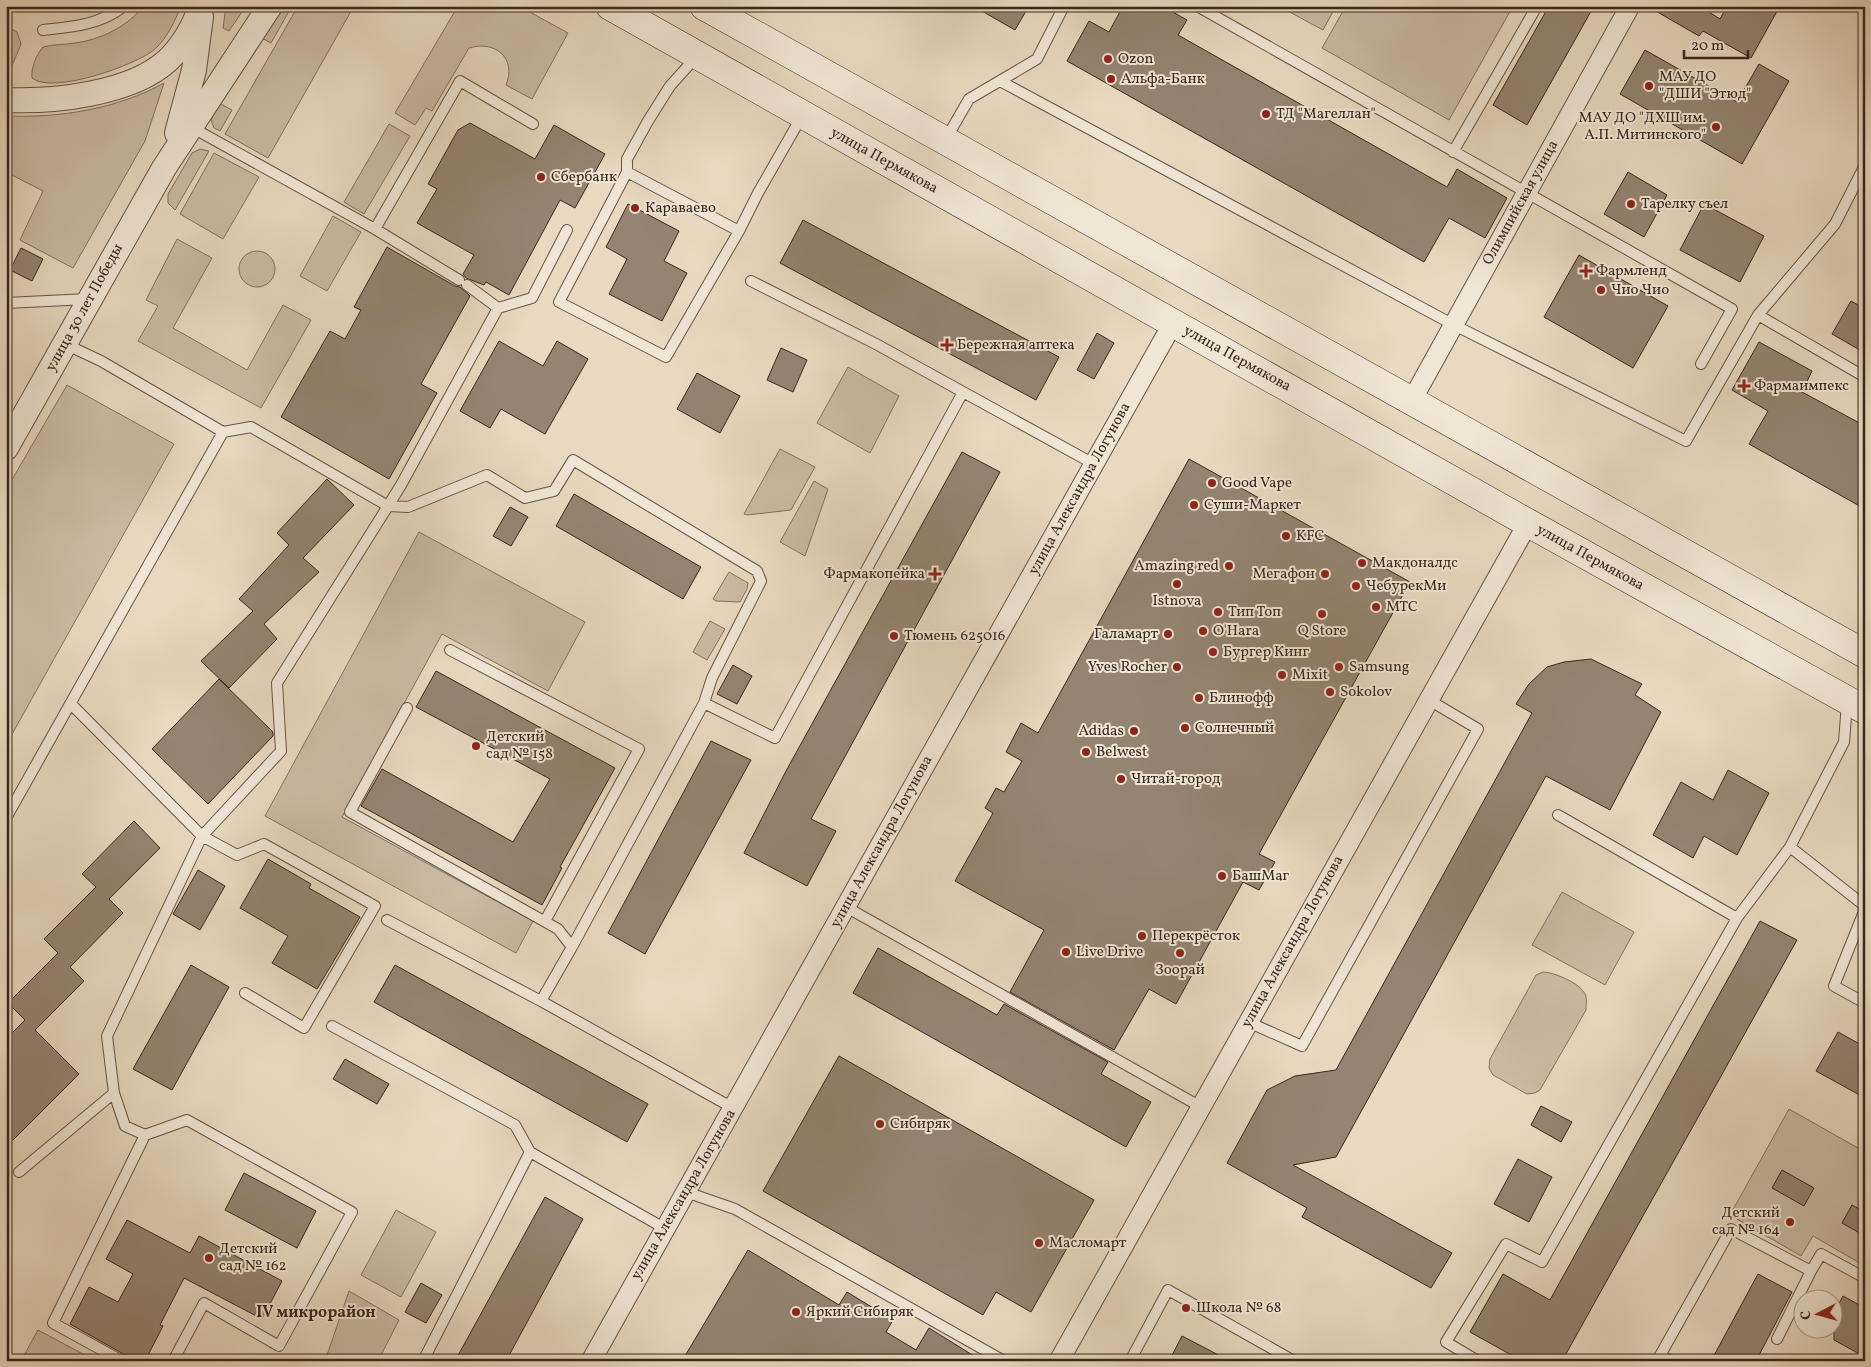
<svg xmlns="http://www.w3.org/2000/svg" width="1871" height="1367" font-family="Vollkorn,serif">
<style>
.green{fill:#cabba4;stroke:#817160}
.building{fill:#948472;stroke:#38271d}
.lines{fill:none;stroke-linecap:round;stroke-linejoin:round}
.service-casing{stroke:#645446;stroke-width:12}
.minor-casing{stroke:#645446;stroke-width:21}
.tertiary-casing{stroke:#645446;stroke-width:26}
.secondary-casing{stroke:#38271d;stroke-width:29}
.service{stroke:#f0e6d6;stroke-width:10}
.minor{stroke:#f0e6d6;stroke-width:19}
.tertiary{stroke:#f0e6d6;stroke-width:24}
.secondary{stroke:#f0e6d6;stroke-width:28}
.poi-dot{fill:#8f2418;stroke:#f0e6d6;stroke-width:2}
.labels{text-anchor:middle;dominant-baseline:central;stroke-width:4;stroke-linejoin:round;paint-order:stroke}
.poi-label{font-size:15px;fill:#38271d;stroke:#f0e6d6;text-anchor:start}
.street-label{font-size:15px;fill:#38271d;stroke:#f0e6d6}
.neighbourhood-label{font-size:16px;font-weight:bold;fill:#38271d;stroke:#f0e6d6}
</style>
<rect width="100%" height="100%" fill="#e8d9c0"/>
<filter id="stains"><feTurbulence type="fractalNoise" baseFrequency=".004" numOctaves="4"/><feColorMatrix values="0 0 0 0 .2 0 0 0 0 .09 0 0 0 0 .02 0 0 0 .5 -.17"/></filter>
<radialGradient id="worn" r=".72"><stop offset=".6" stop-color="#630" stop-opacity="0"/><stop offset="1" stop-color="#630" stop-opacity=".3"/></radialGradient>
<!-- green -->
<path class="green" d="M143 6H181C175 21 167 38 155 49 137 65 52 95 32 78 31 68 36 55 43 47 53 44 64 45 75 43 99 40 128 27 143 6Z
M226 6H246L229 31 223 28Z
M278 6H292L271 43 258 36Z
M298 6H354L268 158 225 134Z
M458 6H519L568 33 532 99 506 85C517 58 495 40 469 48L432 111 426 108 415 125 395 113Z
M1288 6H1336L1323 30 1286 10Z
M1346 6H1513L1449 120 1322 48Z
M6 26 17 32 21 44 6 80Z
M164 83 145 141 73 268 20 240 43 191 6 172V116C60 118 117 109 164 83Z
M219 103 232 110 220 131 214 128 211 120Z
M389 124 410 136 364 214 344 202Z
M200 149 209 151 175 210 168 203V194L192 153Z
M214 153 259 177 223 239 180 214Z
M333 216 361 232 327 291 300 276Z
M177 239 212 258 173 328 247 370 283 305 311 320 261 408 138 341 158 306 146 300Z
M239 269a18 18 0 1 1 36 0a18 18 0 1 1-36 0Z
M848 367 899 396 870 453 817 423Z
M67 385 174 444 6 745V490Z
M780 449 815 467 791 510 747 515 744 514Z
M814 481 828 489 805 556 780 542Z
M419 532 585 622 548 691 442 634 342 817 533 921 516 953 265 816Z
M729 572 748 583 747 589 740 602 716 601 713 599Z
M710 621 725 629 707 660 693 652Z
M1562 892 1634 932 1605 985 1532 945Z
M1543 972C1553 972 1577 982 1583 991 1588 996 1586 1004 1586 1010L1540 1090 1535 1093 1527 1094 1493 1075 1489 1068 1490 1059 1536 975Z
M1789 1109 1865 1152V1266L1813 1236 1801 1256 1730 1215Z
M396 1210 436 1232 401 1297 361 1275Z
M349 1291 399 1320 378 1361H325Z
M38 1330 96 1361H21Z"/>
<!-- building -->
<path class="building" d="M973 6H1029L1015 30Z
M1123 6H1162L1187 20 1178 35 1447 187 1457 169 1507 198 1485 238 1449 218 1424 262 1067 61 1089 21 1109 32Z
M1549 6H1594L1527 125 1493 105Z
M1647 6H1699L1720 19 1727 6H1780L1751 58 1703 31 1699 36Z
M1645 50 1737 102 1759 64 1789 81 1742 164 1620 94Z
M470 123 535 159 554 125 605 154 575 208 560 200 509 295 486 282 484 285 466 278 463 274 474 255 417 223 437 189 428 184 458 130Z
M1628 172 1667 195 1644 237 1604 214Z
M628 204 679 231 664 261 687 273 662 321 609 294 627 259 606 247Z
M1704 204 1764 236 1740 282 1680 250Z
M803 220 1059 357 1036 400 780 263Z
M387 247 455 286 460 287 470 296 421 384 437 393 389 479 281 417 330 331 345 339 361 310 354 307Z
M21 248 43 259 32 281 10 270Z
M1579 255 1668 306 1633 368 1544 317Z
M1851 301 1865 309V353L1832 334Z
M1097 333 1114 343 1094 379 1077 370Z
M499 341 543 366 557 341 588 359 545 434 501 409 490 428 460 411Z
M1759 342 1812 371 1802 392 1865 426V509L1749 444 1768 411 1732 390Z
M781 348 807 360 793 392 767 380Z
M697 373 740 396 720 433 677 409Z
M962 452 1000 472 811 819 836 831 807 886 744 853 786 771Z
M1189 459 1410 582 1259 854 1275 862 1259 890 1243 882 1176 1004 1149 989 1114 1050 1010 992 1044 930 955 881 993 813 985 808 996 788 1004 792 1022 761 1006 752 1021 723 1038 733Z
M327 479 354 505 303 558 319 572 264 624 277 639 229 688 201 661 253 611 239 599 289 545 277 533Z
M574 494 701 567 683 599 556 526Z
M510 507 528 517 511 546 493 536Z
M1591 659 1642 684 1635 695 1661 712 1610 810 1546 776 1336 1157 1293 1165 1452 1253 1431 1288 1302 1217 1307 1208 1227 1163 1267 1090 1295 1076 1336 1070 1532 713 1516 704 1529 684 1547 667 1564 662Z
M733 665 752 676 737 704 717 694Z
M436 671 615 768 560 867 562 868 542 905 361 806 382 769 513 842 550 779 416 707Z
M219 679 273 732V736L208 804 152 749Z
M711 741 751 760 645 954 608 933Z
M1728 770 1769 793 1737 855 1704 836 1693 858 1653 835 1681 782 1713 800Z
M134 821 160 848 109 899 123 913 70 967 84 981 35 1030 79 1074 6 1147V1039L25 1020 8 1003 58 953 44 939 96 887 82 874Z
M268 859 311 884 309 888 360 917 317 989 272 963 288 936 240 908Z
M198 870 225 886 200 930 173 914Z
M1760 921 1797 940 1562 1361H1522L1470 1332 1503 1274 1550 1300Z
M878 948 997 1015 1004 1004 1108 1062 1101 1074 1151 1102 1126 1147 853 993Z
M191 965 229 987 172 1090 133 1069Z
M395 965 648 1104 627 1142 374 1002Z
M1838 1032 1865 1047V1098L1816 1071Z
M839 1056 1094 1200 1031 1312 996 1292 983 1315 763 1191Z
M345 1059 389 1084 377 1104 333 1079Z
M1541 1106 1572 1122 1561 1142 1531 1125Z
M1518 1159 1552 1177 1529 1222 1494 1204Z
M1782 1170 1814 1188 1804 1206 1772 1188Z
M244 1173 316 1211 297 1248 225 1210Z
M545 1197 583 1219 506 1361H455Z
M1852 1205 1865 1212V1236L1842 1223Z
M127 1220 190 1253 199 1236 282 1281 262 1319 184 1278 160 1325 163 1326 145 1361H136L70 1324 89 1287 118 1302 133 1274 106 1259Z
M748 1250 839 1305 847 1292 893 1320 886 1332 916 1350 929 1328 982 1361H682Z
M1758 1274 1792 1292 1756 1361H1711Z
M421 1283 442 1295 426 1323 405 1312Z
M1843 1296 1865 1308V1357L1834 1340V1313Z
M1182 1336 1230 1361H1169Z"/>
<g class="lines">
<defs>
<path id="service" d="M1197 6 1732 309 1701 364
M43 30C72 27 100 25 124 6
M697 56 670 86 648 121 627 159V172L559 302 666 357 739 231 758 193 802 116
M1000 81 1454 325 1686 441 1758 315 1865 377
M191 127 375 229 460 81 533 124
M946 139 969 99 1037 59 1064 6
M1453 152 1537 6
M627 172 739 231
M375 229 459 280
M567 230 532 298 498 308 401 485 388 506 408 507 487 475 525 498 554 491 573 460 757 571 761 581 712 678 704 703
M751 281 876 344 963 392
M467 285 498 308
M6 303 88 299
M1758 315 1835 224 1865 165
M450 650 639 749 545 921
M71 704 202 836 281 751 277 683 388 506 251 427 223 432
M407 708 350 812 558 929 572 947
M1558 815 1737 918
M6 818 223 432 101 361 65 344
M1790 847 1865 906
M846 907 1201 1107
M1865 909 1834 986 1865 1003
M387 920 541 1001 572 947 704 703 775 738 963 392 1094 464
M541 1001 733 1108
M1248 1022 1302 1046 1478 729 1429 700
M332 1026 515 1125 530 1152
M114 1093 125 1126 145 1135
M19 1172 114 1093 107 1036 202 836 237 855 264 844 375 906 304 1028 245 993
M686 1192 735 1209 1004 1361
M1777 1339 1811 1271
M1660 1355 1670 1361
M122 1361 53 1323 145 1135 187 1120 352 1212 279 1346 204 1303 173 1361
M423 1361 530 1152 664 1228
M1130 1361 1168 1290 1294 1361
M1478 1361 1446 1342 1506 1244 1542 1262 1737 918 1790 847 1844 742 1847 703
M1657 1361 1731 1229 1811 1271 1821 1254 1865 1278"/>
<path id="minor" d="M1412 400 1630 6
M591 1361 1173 323
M1059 1361 1528 523"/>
<path id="tertiary" d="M6 100C54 102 130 94 167 61 183 46 194 26 201 6
M177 133 194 70 201 17
M6 448 164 168 270 6"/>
<path id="secondary" d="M610 6 1528 523 1865 710
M704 6 1865 654"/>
</defs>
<!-- service casing -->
<use href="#service" class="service-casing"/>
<!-- minor casing -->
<use href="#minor" class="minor-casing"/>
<!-- tertiary casing -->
<use href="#tertiary" class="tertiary-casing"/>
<!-- secondary casing -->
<use href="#secondary" class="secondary-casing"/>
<!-- service -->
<use href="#service" class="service"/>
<!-- minor -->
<use href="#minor" class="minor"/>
<!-- tertiary -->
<use href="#tertiary" class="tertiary"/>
<!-- secondary -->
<use href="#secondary" class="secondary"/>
</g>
<!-- markers -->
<g class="poi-dot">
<circle cx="1108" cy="59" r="5"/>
<circle cx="1111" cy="79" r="5"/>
<circle cx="1649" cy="86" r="5"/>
<circle cx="1266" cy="114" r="5"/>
<circle cx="1716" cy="127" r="5"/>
<circle cx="541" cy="177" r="5"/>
<circle cx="1631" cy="204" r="5"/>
<circle cx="635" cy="208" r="5"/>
<path d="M1583.5 263.5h5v5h5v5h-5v5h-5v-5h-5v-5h5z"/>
<circle cx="1601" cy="290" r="5"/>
<path d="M944.5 337.5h5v5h5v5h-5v5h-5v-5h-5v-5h5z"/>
<path d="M1741.5 378.5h5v5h5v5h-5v5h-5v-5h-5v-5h5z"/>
<circle cx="1212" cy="483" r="5"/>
<circle cx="1194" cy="505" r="5"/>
<circle cx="1286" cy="536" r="5"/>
<circle cx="1362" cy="563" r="5"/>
<circle cx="1229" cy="566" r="5"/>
<path d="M932.5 566.5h5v5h5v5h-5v5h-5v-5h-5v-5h5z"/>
<circle cx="1325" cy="574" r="5"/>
<circle cx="1177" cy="584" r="5"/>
<circle cx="1356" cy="586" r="5"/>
<circle cx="1376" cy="607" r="5"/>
<circle cx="1218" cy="612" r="5"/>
<circle cx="1322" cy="614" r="5"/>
<circle cx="1203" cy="631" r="5"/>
<circle cx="1168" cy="634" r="5"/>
<circle cx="894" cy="636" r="5"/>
<circle cx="1213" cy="652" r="5"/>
<circle cx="1177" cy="667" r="5"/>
<circle cx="1339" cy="667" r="5"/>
<circle cx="1282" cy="675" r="5"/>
<circle cx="1330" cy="692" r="5"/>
<circle cx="1199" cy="698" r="5"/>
<circle cx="1185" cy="728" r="5"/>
<circle cx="1134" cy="731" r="5"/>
<circle cx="476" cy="746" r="5"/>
<circle cx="1086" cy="752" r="5"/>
<circle cx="1121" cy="779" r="5"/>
<circle cx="1222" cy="876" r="5"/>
<circle cx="1142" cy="936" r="5"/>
<circle cx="1066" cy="952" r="5"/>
<circle cx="1180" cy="953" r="5"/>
<circle cx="880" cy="1124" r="5"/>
<circle cx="1790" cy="1222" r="5"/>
<circle cx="1039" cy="1243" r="5"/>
<circle cx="209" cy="1258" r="5"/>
<circle cx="1186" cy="1308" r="5"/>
<circle cx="796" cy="1312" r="5"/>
</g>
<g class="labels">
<!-- poi labels -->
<g class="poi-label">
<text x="1118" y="59">Ozon</text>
<text x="1659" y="77">МАУ ДО<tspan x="1659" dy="17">"ДШИ "Этюд"</tspan></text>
<text x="1121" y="79">Альфа-Банк</text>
<text x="1276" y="114">ТД "Магеллан"</text>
<text x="1706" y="118" text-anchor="end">МАУ ДО "ДХШ им.<tspan x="1706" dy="17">А.П. Митинского"</tspan></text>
<text x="551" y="177">Сбербанк</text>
<text x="1641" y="204">Тарелку съел</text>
<text x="645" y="208">Караваево</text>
<text x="1596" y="271">Фармленд</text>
<text x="1611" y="290">Чио Чио</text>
<text x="957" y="345">Бережная аптека</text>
<text x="1754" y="386">Фармаимпекс</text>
<text x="1222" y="483">Good Vape</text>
<text x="1204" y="505">Суши-Маркет</text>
<text x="1296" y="536">KFC</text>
<text x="1372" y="563">Макдоналдс</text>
<text x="1219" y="566" text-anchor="end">Amazing red</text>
<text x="925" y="574" text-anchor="end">Фармакопейка</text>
<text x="1315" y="574" text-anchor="end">Мегафон</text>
<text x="1366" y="586">ЧебурекМи</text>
<text x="1177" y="601" text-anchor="middle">Istnova</text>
<text x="1386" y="607">МТС</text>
<text x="1228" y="612">Тип Топ</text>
<text x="1213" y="631">O'Hara</text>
<text x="1322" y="631" text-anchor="middle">Q Store</text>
<text x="1158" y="634" text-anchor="end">Галамарт</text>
<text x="904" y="636">Тюмень 625016</text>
<text x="1223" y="652">Бургер Кинг</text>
<text x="1167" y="667" text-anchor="end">Yves Rocher</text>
<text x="1349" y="667">Samsung</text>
<text x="1292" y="675">Mixit</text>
<text x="1340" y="692">Sokolov</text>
<text x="1209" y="698">Блинофф</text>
<text x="1195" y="728">Солнечный</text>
<text x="1124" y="731" text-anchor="end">Adidas</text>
<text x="486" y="737">Детский<tspan x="486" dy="17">сад № 158</tspan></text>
<text x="1096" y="752">Belwest</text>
<text x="1131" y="779">Читай-город</text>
<text x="1232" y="876">БашМаг</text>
<text x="1152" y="936">Перекрёсток</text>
<text x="1076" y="952">Live Drive</text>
<text x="1180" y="970" text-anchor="middle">Зоорай</text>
<text x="890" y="1124">Сибиряк</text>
<text x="1780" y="1213" text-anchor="end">Детский<tspan x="1780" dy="17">сад № 164</tspan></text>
<text x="1049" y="1243">Масломарт</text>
<text x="219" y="1249">Детский<tspan x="219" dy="17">сад № 162</tspan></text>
<text x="1196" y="1308">Школа № 68</text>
<text x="806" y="1312">Яркий Сибиряк</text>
</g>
<!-- street labels -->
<g class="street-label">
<text transform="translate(884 161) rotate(29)">улица Пермякова</text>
<text transform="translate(1521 203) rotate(-61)">Олимпийская улица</text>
<text transform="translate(85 308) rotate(-61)">улица 30 лет Победы</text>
<text transform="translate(1237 359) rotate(29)">улица Пермякова</text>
<text transform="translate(1080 489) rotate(-61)">улица Александра Логунова</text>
<text transform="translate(1590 558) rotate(29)">улица Пермякова</text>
<text transform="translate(882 842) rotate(-61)">улица Александра Логунова</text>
<text transform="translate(1293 942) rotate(-61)">улица Александра Логунова</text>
<text transform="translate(684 1195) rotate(-60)">улица Александра Логунова</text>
</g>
<!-- neighbourhood labels -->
<g class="neighbourhood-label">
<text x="316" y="1313">IV микрорайон</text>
</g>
</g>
<!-- margin -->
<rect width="1871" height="1367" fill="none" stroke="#e8d9c0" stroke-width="25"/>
<rect x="8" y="8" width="1856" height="1352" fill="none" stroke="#38271d" stroke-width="2.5"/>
<rect x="12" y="12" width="1846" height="1342" fill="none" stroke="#38271d"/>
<!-- north arrow -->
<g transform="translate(1818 1314) rotate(264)"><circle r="24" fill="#f0e6d6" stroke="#a69a8c"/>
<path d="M0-4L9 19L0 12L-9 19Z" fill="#8f2418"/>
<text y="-8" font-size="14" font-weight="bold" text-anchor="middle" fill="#38271d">С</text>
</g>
<!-- scale -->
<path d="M1684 50v8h64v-8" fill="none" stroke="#38271d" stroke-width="2.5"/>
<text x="1691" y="50" font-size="15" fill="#38271d" stroke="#f0e6d6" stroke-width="4" paint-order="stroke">20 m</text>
<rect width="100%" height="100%" filter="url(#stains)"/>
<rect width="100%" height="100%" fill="url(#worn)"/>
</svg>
